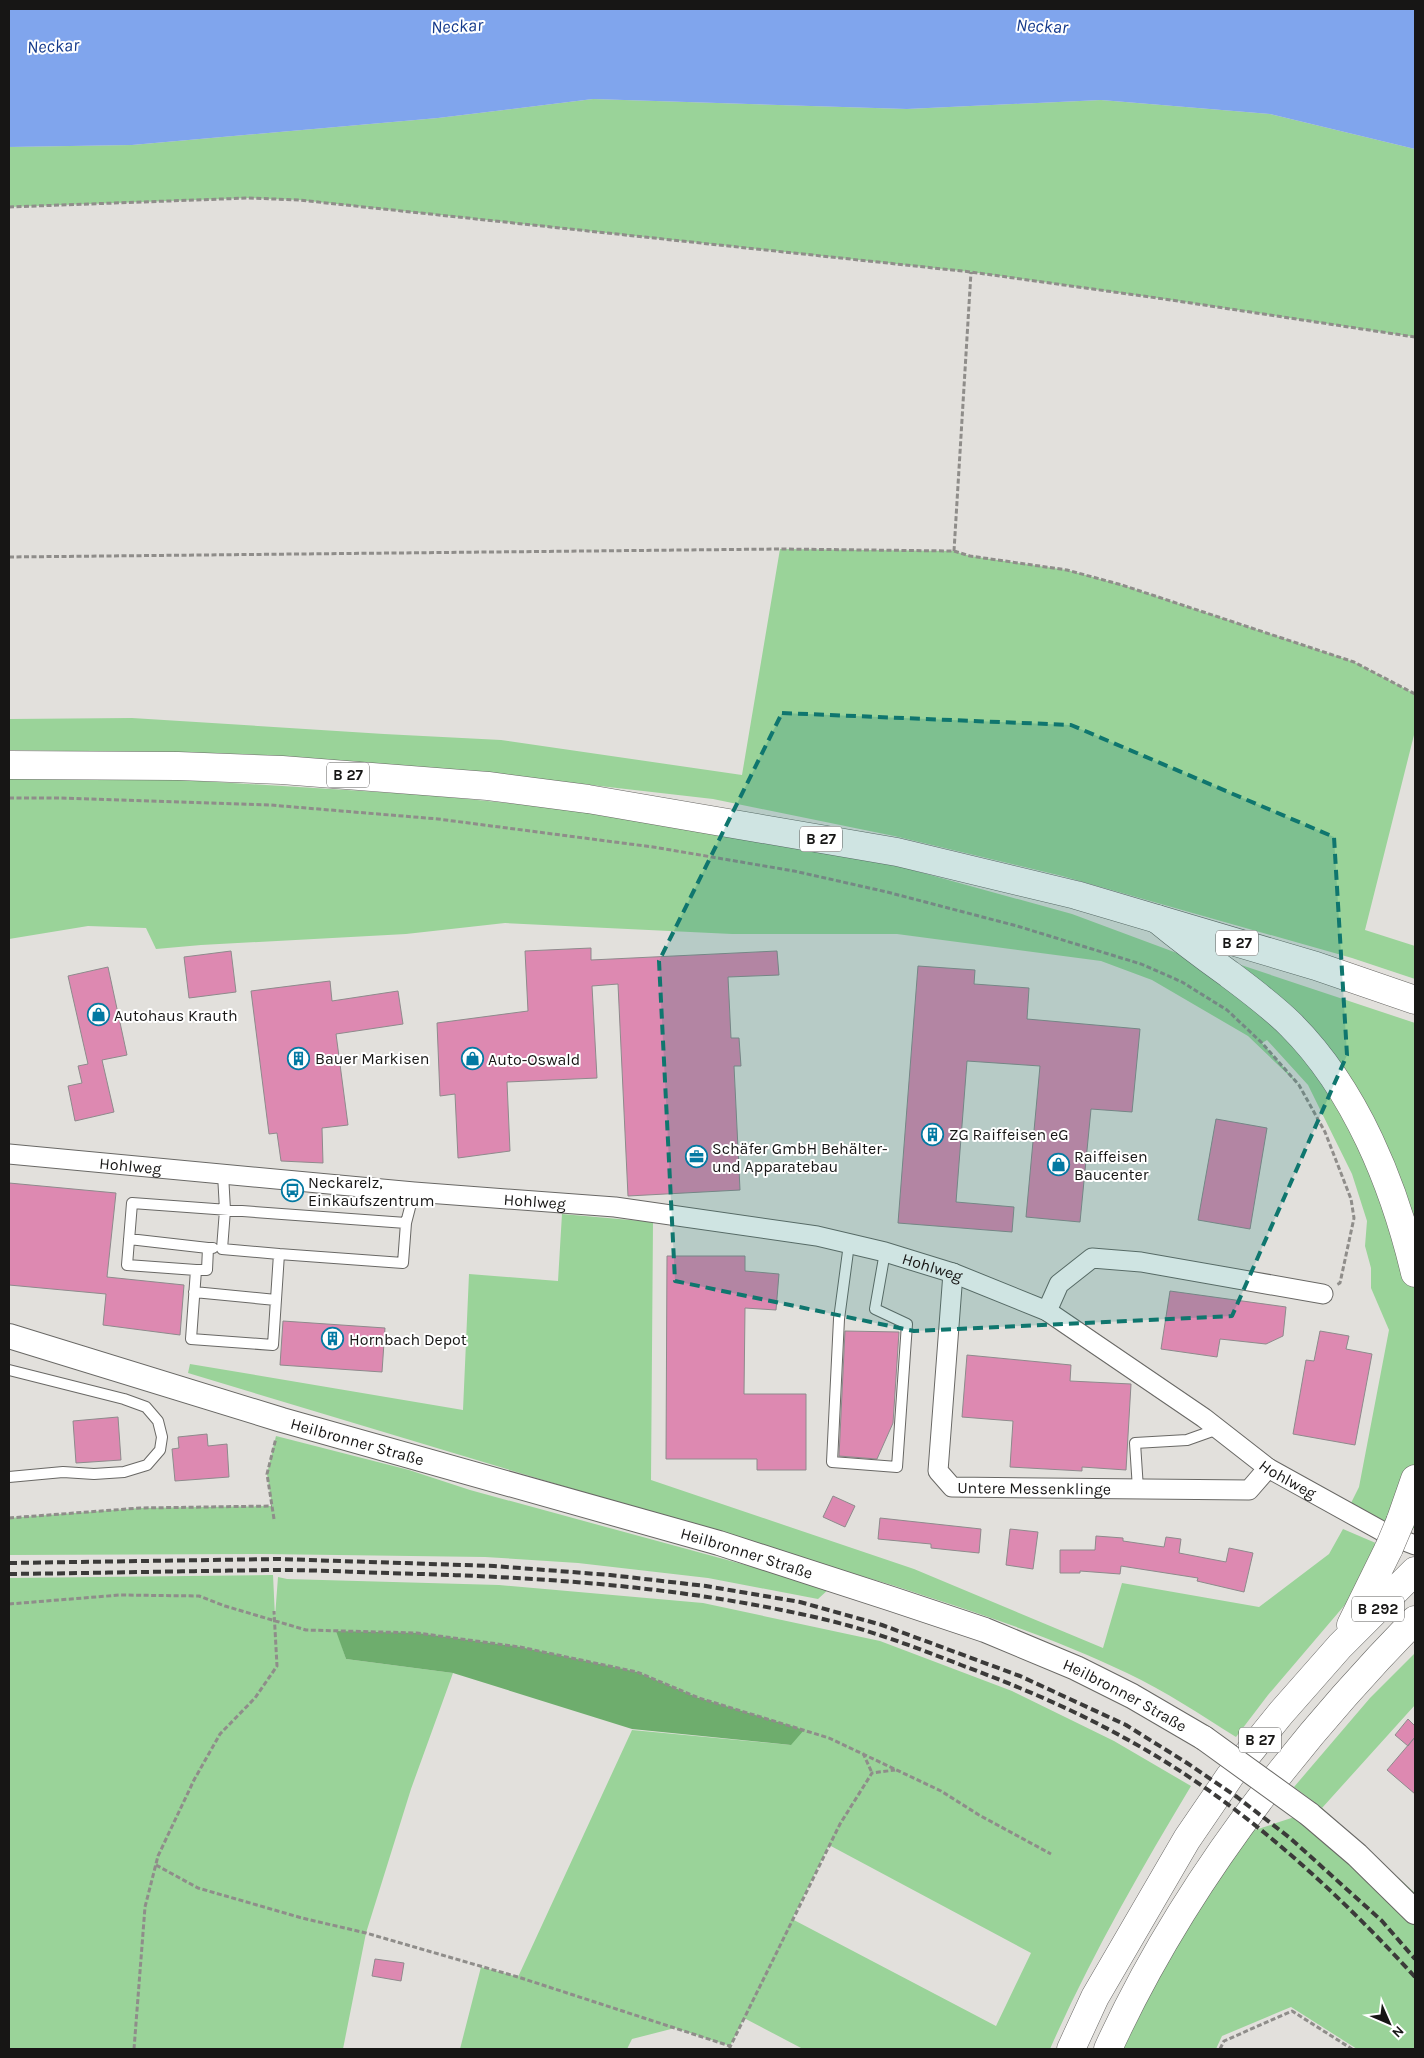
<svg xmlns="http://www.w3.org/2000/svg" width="1424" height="2058" font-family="Karla,sans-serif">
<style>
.green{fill:#9ad399;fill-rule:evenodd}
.forest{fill:#6ead6d}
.water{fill:#80a5ed}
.building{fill:#dd89b1;stroke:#8e8a8c}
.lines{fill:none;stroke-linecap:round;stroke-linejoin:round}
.service-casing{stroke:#696865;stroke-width:12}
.minor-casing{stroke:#696865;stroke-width:21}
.tertiary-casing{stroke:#696865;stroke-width:26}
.primary-casing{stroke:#696865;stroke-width:29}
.trunk-casing{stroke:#696865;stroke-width:29}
.path{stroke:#8f8d8a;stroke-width:3;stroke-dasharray:5 2.5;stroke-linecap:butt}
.service{stroke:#fff;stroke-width:10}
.minor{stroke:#fff;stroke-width:19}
.tertiary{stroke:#fff;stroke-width:24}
.primary{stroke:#fff;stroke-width:28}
.trunk{stroke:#fff;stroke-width:28}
.rail{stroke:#3b3a39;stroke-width:4;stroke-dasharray:8 4;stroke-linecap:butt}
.tertiary-bridge-casing{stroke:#696865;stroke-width:26;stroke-linecap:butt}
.trunk-bridge-casing{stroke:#696865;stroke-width:29;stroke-linecap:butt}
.tertiary-bridge{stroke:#fff;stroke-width:24}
.trunk-bridge{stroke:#fff;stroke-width:28}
.marked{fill:#0f766e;fill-opacity:0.2;stroke:#0f766e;stroke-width:4;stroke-dasharray:10 6;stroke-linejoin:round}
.labels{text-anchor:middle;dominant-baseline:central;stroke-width:4;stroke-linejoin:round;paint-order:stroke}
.shield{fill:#fff;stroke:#5d5c5b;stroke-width:1}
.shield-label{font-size:15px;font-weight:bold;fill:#171615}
.poi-label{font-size:16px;fill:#171615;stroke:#fff;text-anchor:start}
.street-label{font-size:16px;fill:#171615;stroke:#fff}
.water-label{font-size:18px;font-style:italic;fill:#13398b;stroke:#fff}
</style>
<rect width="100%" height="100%" fill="#e2e0dc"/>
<!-- green -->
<path class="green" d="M593 99 907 109 1101 100 1270 114 1415 149V337L1164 299 971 272 299 200 248 198 9 207V147L132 145 438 118Z
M780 549 954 551 970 556 1067 570 1122 585 1354 662 1415 694V731L1365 930 1415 946V979L1352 958 1062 876 894 836 713 799 470 771 243 754 9 750V719L132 718 384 734 501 740 742 775Z
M9 777 168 779 427 795 567 809 838 853 894 865 1072 914 1193 959 1232 977 1376 1128 1235 963 1415 1023V1529L1400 1522 1388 1524 1346 1513 1359 1487 1389 1330 1371 1288V1268L1365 1246 1367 1221 1352 1174 1308 1085 1267 1040 1262 1043 1299 1085 1248 1036 1152 980 1101 961 897 934H732L505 923 406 934 201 945 156 949 146 928 88 926 9 939Z
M562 1214 653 1222 651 1480 914 1569 1103 1648 1122 1583 1259 1607 1329 1554 1343 1529 1378 1544 1355 1593 1268 1695 1236 1737C1201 1715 1165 1691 1127 1673 1053 1637 974 1612 895 1586L188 1373 190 1364 463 1410 469 1274 558 1281Z
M276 1436 409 1470 470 1490 830 1588 818 1599 708 1578 578 1563 485 1557 263 1554 9 1555V1518L140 1508 272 1506 267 1474Z
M273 1575 275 1617 278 1577 287 1579 499 1585 703 1603 880 1641 1012 1691 1114 1741 1191 1786C1140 1871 1090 1958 1050 2049H803L744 2018 730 2046 675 2028 632 2039 627 2049H460L481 1967 518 1977 632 1730 791 1745 699 1698 637 1672 337 1631 346 1659 453 1673 411 1789 366 1933 343 2049H9V1578ZM829 1845 1031 1953 996 2026 792 1919Z
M1415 1653V1705L1322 1808 1415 1893V2049H1357L1291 2007 1222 2036 1216 2049H1120L1132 2016 1249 1832 1322 1808 1294 1787 1370 1698Z"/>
<!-- forest -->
<path class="forest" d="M336 1631 417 1633 520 1647 637 1672 699 1698 804 1730 791 1745 632 1729 453 1673 346 1659Z"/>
<!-- water -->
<path class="water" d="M9 9H1415V149L1270 114 1101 100 907 109 593 99 438 118 132 145 9 147Z"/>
<!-- building -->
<path class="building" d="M591 948V960L777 951 779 975 728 977 731 1038H739L741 1066H734L740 1190 628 1196 618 984 592 986 597 1078 507 1082 510 1151 458 1158 455 1094 440 1096 437 1023 528 1011 525 951Z
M231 951 236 992 189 998 184 957Z
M918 966 975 970 974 984 1029 988 1027 1019 1140 1029 1132 1112 1091 1109 1080 1222 1026 1217 1040 1066 967 1061 956 1202 1014 1207 1012 1232 898 1223Z
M108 967 127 1055 102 1060 114 1112 75 1121 68 1086 82 1083 78 1066 88 1064 68 976Z
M330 981 332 1001 398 991 403 1024 336 1034 348 1125 322 1128 323 1163 281 1161 277 1133 269 1134 251 991Z
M1216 1119 1267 1128 1250 1229 1198 1220Z
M9 1183 116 1193 107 1277 184 1285 180 1335 103 1325 106 1294 9 1285Z
M667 1256H745V1271L779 1274 776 1310 745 1308 744 1394H806V1470H757V1459H666Z
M1170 1291 1286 1307 1283 1336 1266 1344 1220 1339 1217 1357 1161 1349Z
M283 1321 385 1328 382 1372 280 1365Z
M845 1331 899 1332 893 1423 877 1459 839 1456Z
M1320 1331 1349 1336 1346 1349 1372 1354 1355 1445 1293 1434 1306 1360 1314 1361Z
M967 1355 1071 1365 1070 1381 1131 1384 1126 1470 1082 1467V1471L1010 1467 1013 1421 962 1417Z
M118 1417 121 1460 76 1463 73 1421Z
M207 1434 208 1446 227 1444 229 1477 175 1481 172 1449 179 1448 178 1437Z
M833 1496 855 1506 845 1527 823 1517Z
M880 1518 981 1529 979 1553 931 1548V1544L878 1539Z
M1010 1529 1038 1532 1033 1569 1006 1565Z
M1096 1536 1123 1538V1541L1164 1547 1166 1537 1181 1539 1179 1553 1226 1562 1229 1548 1253 1553 1244 1592 1197 1581 1198 1578 1121 1566 1120 1574 1080 1571V1573H1060V1550H1095Z
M1408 1719 1415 1726V1737L1408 1746 1395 1735Z
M1415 1737V1794L1387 1770Z
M375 1959 404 1963 401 1981 372 1976Z"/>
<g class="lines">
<defs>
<path id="service" d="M223 1174 225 1210 222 1249 279 1254
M132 1203 406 1223 403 1263 279 1254 273 1345 191 1339 196 1270 127 1265Z
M406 1223 414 1192
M129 1239 208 1248
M849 1244 839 1319 832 1462 897 1467 907 1324 875 1309 885 1252
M196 1270H207L208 1248H213
M194 1292 276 1300
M9 1370 124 1399 146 1407 158 1421 162 1437 160 1450 147 1465 124 1472 94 1474 63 1472 9 1477
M1138 1489 1135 1443 1187 1440 1218 1429"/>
<g id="minor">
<path id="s1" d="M9 1154 414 1192 615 1207 817 1236 885 1252 953 1273 1047 1311 1204 1418 1268 1468 1389 1535 1415 1545"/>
<path id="s2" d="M953 1273 938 1471 952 1487 1249 1490 1268 1468"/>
<path d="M1047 1311 1059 1284 1092 1258 1141 1262 1323 1294"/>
</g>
<g id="tertiary">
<path id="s3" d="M9 1336 282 1420 719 1543 892 1599 985 1630 1076 1668 1132 1696 1204 1738"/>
<path d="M1309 1814 1357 1855 1415 1912"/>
</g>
<path id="primary" d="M9 765 178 766 282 770 488 786 588 799 897 852 1076 895 1316 966 1415 1000"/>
<path id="trunk" d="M1157 919C1180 938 1204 956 1229 974 1250 990 1272 1006 1291 1025 1356 1090 1394 1185 1415 1273
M1400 1522 1415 1479
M1351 1625 1389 1548
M1071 2049 1095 1997 1187 1839 1230 1776 1281 1713 1340 1646 1415 1571
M1108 2049C1182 1887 1292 1746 1415 1620"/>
</defs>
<!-- service casing -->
<use href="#service" class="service-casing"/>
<!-- minor casing -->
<use href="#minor" class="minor-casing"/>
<!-- tertiary casing -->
<use href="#tertiary" class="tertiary-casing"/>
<!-- primary casing -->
<use href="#primary" class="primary-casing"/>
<!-- trunk casing -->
<use href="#trunk" class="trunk-casing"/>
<!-- path -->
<path class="path" d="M9 207 248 198 299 200 971 272 1164 299 1415 337
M954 551 970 556 1067 570 1122 585 1354 662 1415 694
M9 557 780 549 954 551 971 272
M9 798H61L270 805 438 819 653 847 794 871 887 892 1017 926 1141 964 1182 982 1227 1010 1262 1043 1299 1085 1325 1132 1351 1199 1354 1218 1340 1283 1336 1285
M9 1518 140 1508 272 1506
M274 1519 267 1474 276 1438
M9 1604 120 1595 199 1596 225 1606 306 1630 417 1633 520 1647 637 1672 699 1698 829 1738 941 1791 979 1815 1051 1854
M863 1753 872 1773
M156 1865 198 1888 302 1918 366 1933 518 1977 730 2046
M134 2049 145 1907 158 1856 194 1780 220 1734 255 1698 277 1666 274 1611
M729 2049 840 1824 872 1773 895 1770
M1220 2049 1224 2041 1292 2011 1352 2049"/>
<!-- service -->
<use href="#service" class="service"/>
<!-- minor -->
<use href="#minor" class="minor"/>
<!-- tertiary -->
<use href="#tertiary" class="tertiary"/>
<!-- primary -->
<use href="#primary" class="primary"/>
<!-- trunk -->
<use href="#trunk" class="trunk"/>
<!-- rail -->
<path class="rail" d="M9 1563 278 1559 494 1566 610 1575 706 1586 800 1602 882 1625 1020 1676 1126 1725 1187 1763 1237 1797 1290 1838 1382 1921 1415 1959
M9 1574C98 1573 187 1571 276 1570 324 1570 373 1573 421 1574 556 1578 691 1588 823 1619 870 1630 915 1647 961 1665 1015 1685 1070 1708 1121 1736 1233 1796 1330 1884 1415 1977"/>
<defs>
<path id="tertiary-bridge" d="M1204 1738 1309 1814"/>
<path id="trunk-bridge" d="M1389 1548 1400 1522"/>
</defs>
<!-- tertiary-bridge casing -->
<use href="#tertiary-bridge" class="tertiary-bridge-casing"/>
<!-- trunk-bridge casing -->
<use href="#trunk-bridge" class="trunk-bridge-casing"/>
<!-- tertiary-bridge -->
<use href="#tertiary-bridge" class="tertiary-bridge"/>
<!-- trunk-bridge -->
<use href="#trunk-bridge" class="trunk-bridge"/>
</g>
<!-- marked area -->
<path class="marked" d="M782 713 1071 725 1334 837 1347 1055 1232 1316 914 1331 675 1281 659 961Z"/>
<!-- icons -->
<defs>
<symbol id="shop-ring" viewBox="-11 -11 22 22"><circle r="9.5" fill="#fff" stroke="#0379a2" stroke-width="1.5"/><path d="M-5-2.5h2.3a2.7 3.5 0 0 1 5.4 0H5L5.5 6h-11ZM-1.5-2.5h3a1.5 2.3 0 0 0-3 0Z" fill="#0379a2"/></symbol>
<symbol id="building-ring" viewBox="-11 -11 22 22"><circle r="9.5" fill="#fff" stroke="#0379a2" stroke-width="1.5"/><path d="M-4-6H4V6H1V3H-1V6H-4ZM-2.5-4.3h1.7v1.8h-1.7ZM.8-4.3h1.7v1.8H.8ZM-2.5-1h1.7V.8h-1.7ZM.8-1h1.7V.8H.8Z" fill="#0379a2"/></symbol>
<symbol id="office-ring" viewBox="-11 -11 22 22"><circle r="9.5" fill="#fff" stroke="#0379a2" stroke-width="1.5"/><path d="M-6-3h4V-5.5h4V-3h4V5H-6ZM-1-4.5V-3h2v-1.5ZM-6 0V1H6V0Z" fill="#0379a2"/></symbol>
<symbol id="bus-ring" viewBox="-11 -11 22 22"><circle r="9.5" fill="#fff" stroke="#0379a2" stroke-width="1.5"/><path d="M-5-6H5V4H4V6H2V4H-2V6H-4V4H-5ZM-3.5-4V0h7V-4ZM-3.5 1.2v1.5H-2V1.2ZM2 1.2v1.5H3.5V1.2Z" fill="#0379a2"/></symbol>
</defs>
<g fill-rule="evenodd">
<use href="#shop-ring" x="86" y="1002" width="25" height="25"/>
<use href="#building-ring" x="286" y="1046" width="25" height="25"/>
<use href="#shop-ring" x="460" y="1046" width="25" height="25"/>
<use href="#building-ring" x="920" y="1122" width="25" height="25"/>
<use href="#office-ring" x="684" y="1144" width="25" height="25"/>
<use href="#shop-ring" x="1046" y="1152" width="25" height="25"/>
<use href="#bus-ring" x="280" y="1178" width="25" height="25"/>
<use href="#building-ring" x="320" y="1326" width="25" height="25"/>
</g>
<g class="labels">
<!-- shield labels -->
<g class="shield">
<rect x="327" y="762.5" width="42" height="25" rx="4"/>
<rect x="800" y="826.5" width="42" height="25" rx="4"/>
<rect x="1216" y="930.5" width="42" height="25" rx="4"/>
<rect x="1352" y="1596.5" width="52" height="25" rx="4"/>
<rect x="1239" y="1727.5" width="42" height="25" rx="4"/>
</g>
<g class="shield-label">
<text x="348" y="775">B 27</text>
<text x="821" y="839">B 27</text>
<text x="1237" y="943">B 27</text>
<text x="1378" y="1609">B 292</text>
<text x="1260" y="1740">B 27</text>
</g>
<!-- poi labels -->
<g class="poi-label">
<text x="114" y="1015">Autohaus Krauth</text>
<text x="315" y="1058">Bauer Markisen</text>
<text x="488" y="1059">Auto-Oswald</text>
<text x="949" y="1134">ZG Raiffeisen eG</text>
<text x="712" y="1148">Schäfer GmbH Behälter-<tspan x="712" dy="18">und Apparatebau</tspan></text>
<text x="1074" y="1156">Raiffeisen<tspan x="1074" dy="18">Baucenter</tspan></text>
<text x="308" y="1182">Neckarelz,<tspan x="308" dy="18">Einkaufszentrum</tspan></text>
<text x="349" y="1339">Hornbach Depot</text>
</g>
<!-- street labels -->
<g class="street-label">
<text stroke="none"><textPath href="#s1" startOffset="122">Hohlweg</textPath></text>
<text stroke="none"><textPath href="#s1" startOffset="528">Hohlweg</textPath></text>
<text stroke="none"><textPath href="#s1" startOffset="932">Hohlweg</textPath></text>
<text stroke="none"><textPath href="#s3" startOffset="364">Heilbronner Straße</textPath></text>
<text stroke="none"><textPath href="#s1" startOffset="1349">Hohlweg</textPath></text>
<text stroke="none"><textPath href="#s2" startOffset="302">Untere Messenklinge</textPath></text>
<text stroke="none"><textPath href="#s3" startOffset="769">Heilbronner Straße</textPath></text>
<text stroke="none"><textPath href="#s3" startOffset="1174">Heilbronner Straße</textPath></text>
</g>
<!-- water labels -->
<g class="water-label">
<text transform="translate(457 26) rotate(-3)">Neckar</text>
<text transform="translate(1042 26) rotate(3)">Neckar</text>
<text transform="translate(53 46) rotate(-3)">Neckar</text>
</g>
</g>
<!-- border -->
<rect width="1424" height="2058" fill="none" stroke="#171615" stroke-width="20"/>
<!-- north arrow -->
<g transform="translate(1389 2023) rotate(135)" stroke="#ffffff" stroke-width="4" paint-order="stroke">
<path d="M0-4L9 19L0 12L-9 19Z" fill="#171615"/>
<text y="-8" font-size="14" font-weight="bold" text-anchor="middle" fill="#171615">N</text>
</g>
</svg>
